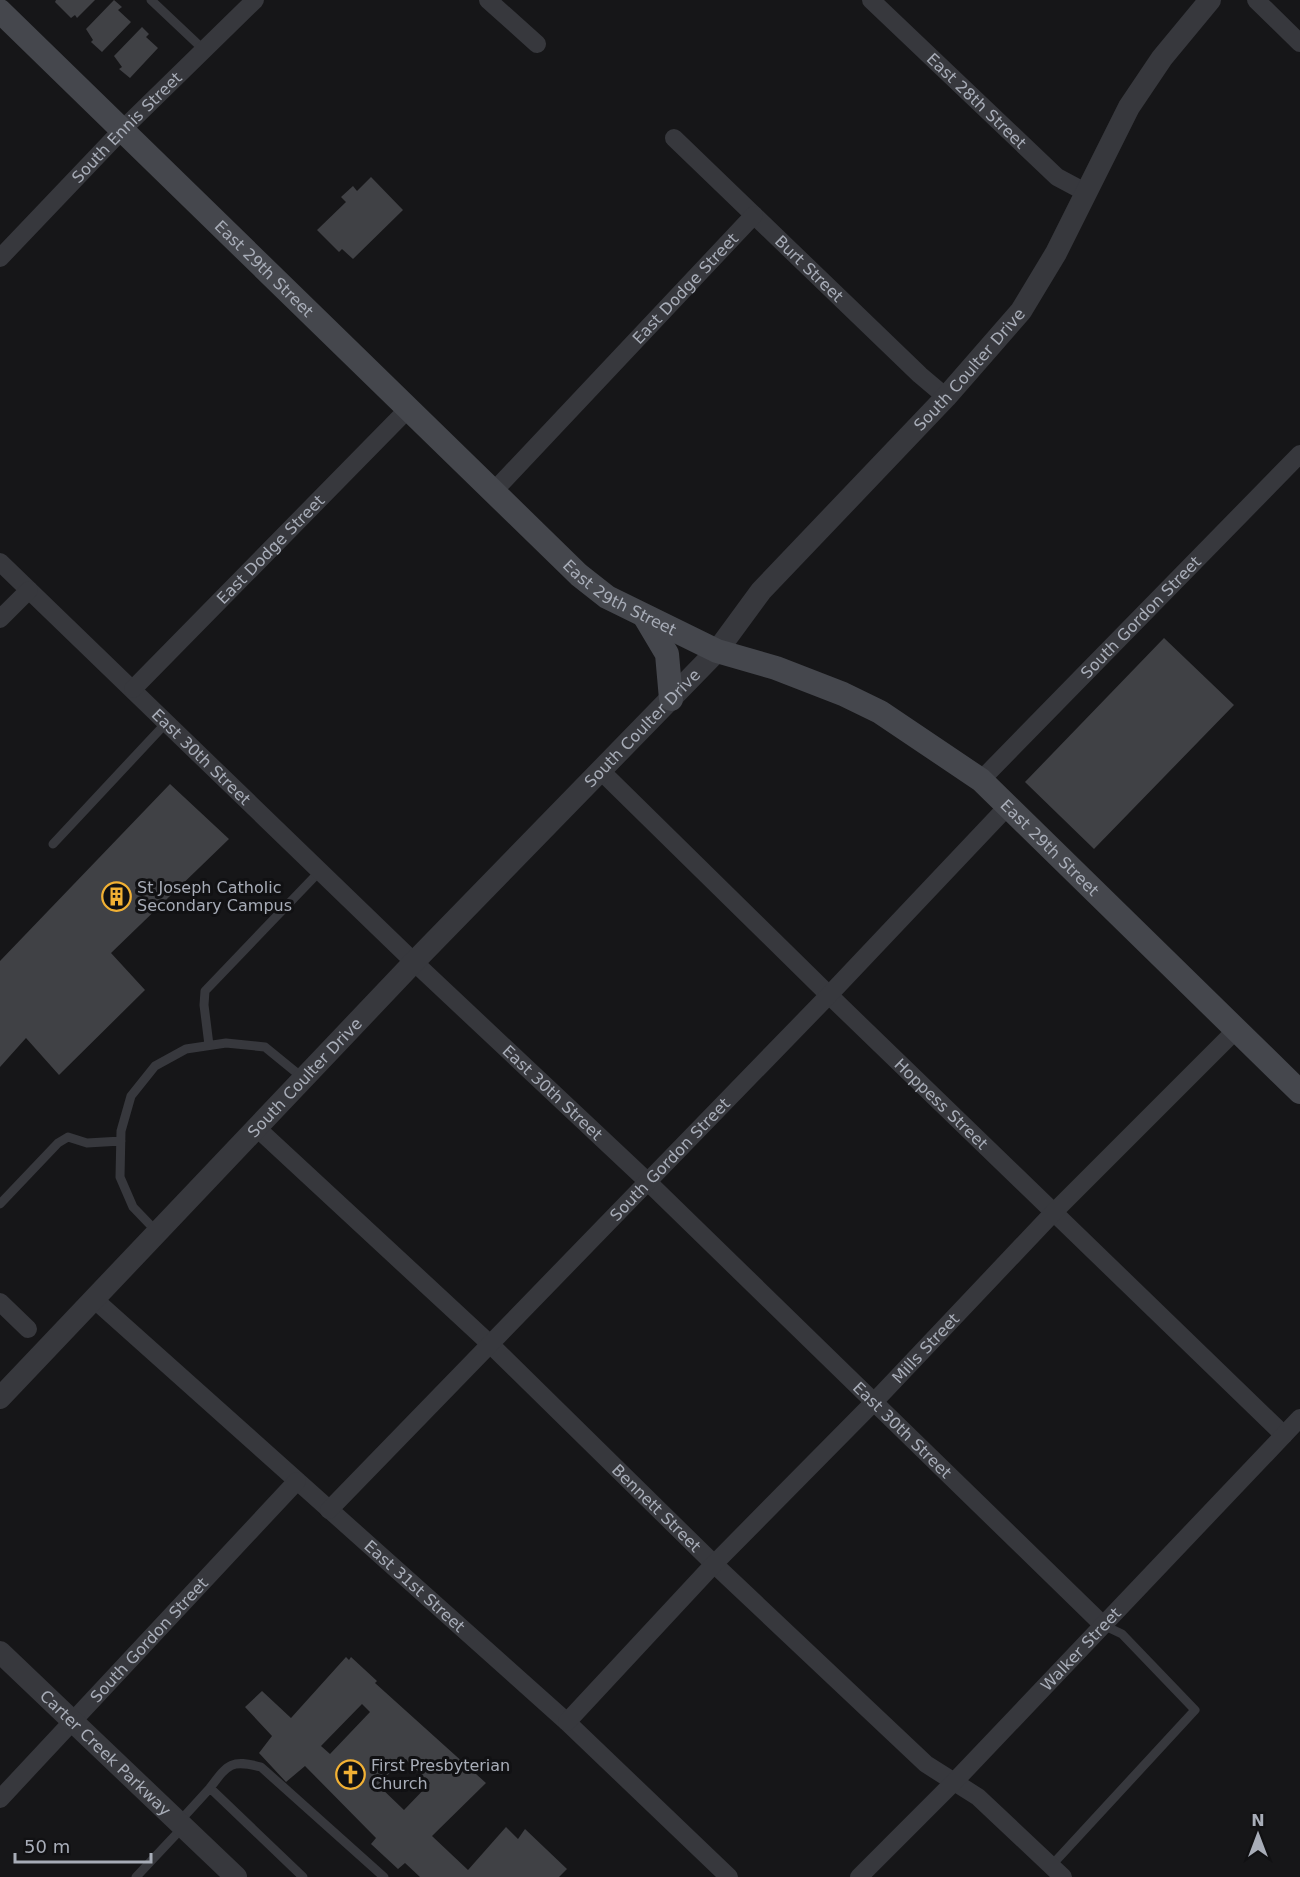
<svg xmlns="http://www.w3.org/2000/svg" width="1300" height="1877" font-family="'DejaVu Sans',sans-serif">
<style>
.building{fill:#404145;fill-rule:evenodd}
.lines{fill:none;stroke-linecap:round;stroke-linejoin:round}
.service{stroke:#37383d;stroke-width:9}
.minor{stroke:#37383d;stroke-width:18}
.tertiary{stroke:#37383d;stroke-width:22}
.secondary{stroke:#45474d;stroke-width:24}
.labels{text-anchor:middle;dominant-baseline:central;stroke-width:6;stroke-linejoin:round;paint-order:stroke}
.street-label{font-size:16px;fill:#a8adb8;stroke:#111113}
.poi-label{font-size:16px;fill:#a8adb8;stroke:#111113;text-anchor:start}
</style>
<rect width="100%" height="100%" fill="#161618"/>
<!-- building -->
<path class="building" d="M56 0H95L77 18 75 15 71 18 55 2Z
M114 0 122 7 118 10 131 22 102 52 91 42 93 40 86 29Z
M142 27 149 34 146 37 158 48 130 78 119 69 122 67 114 56Z
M371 177 403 210 353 259 342 249 339 252 317 230 346 202 341 197 353 186 357 191Z
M1164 638 1234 705 1094 849 1025 782Z
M170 784 229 839 111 953 145 990 59 1075 26 1038 0 1067V961Z
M346 1657 349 1660 351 1657 377 1681 375 1683 486 1783 432 1836 468 1870 506 1827 518 1839 525 1829 567 1869 559 1877H420L405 1863 398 1869 371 1844 376 1838 305 1766 286 1782 259 1753 272 1736 245 1707 262 1691 291 1718ZM362 1704 370 1712 330 1754 321 1746ZM404 1758 430 1783 404 1810 378 1785Z"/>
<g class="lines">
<!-- service -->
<path class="service" d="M151 0 204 50
M53 844 167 722
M209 1045 204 1005 205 991 320 871
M0 1204 58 1143 68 1137 87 1143 121 1141
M157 1232 133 1207 120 1177 121 1131 131 1096 155 1066 186 1049 226 1043 265 1047 303 1078
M210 1788C228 1764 231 1759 261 1767L384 1877
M179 1822 210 1788 303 1877
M1051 1866 1195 1710 1122 1634 1103 1625
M136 1877 183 1827"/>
<!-- minor -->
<g class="minor">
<path d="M488 0 537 44"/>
<path id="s1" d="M871 0 1057 177 1087 193"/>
<path d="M1256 0 1300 43"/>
<path id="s2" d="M674 138 920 375 946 397"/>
<path id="s3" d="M0 258 123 129 255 0"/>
<path id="s4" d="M493 492 754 215"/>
<path id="s5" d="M0 562 414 962 647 1181 1103 1625"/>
<path d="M0 619 29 590"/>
<path id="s6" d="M133 689 408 409"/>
<path id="s7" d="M601 771 829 995 1284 1435"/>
<path id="s8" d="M981 780 1300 454"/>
<path id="s9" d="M258 1129 489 1343 714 1564 926 1764 978 1797 1063 1877"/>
<path id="s10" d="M95 1300 567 1722 729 1877"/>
<path d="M0 1302 28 1329"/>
<path id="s11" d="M329 1510 829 995 1007 807"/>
<path id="s12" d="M567 1722 714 1564 874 1402 1053 1213 1236 1030"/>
<path id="s13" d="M0 1799 297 1481"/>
<path id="s14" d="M859 1877 955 1781 1300 1418"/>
</g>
<!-- tertiary -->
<g class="tertiary">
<path id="s15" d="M0 1398 414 962 717 651 761 591 946 397 1021 311 1056 253 1129 107 1162 58 1210 0"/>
<path id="s16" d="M0 1652 236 1877"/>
</g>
<!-- secondary -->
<g class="secondary">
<path id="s17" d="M0 11 579 575 607 597 717 651 776 668 843 694 880 712 981 780 1300 1092"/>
<path d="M645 617 667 654 671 699"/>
</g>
</g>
<!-- icons -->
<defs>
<symbol id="building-ring" viewBox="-11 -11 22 22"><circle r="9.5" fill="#111113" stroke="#f2b134" stroke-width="1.5"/><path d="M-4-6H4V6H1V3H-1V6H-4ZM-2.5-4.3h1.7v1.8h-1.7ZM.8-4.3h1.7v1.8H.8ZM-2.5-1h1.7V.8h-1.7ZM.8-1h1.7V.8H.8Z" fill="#f2b134"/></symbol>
<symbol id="church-ring" viewBox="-11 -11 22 22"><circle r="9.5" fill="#111113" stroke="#f2b134" stroke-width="1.5"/><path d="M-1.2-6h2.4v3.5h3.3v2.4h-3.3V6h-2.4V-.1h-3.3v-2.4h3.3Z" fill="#f2b134"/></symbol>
</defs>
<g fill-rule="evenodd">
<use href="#building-ring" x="100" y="880" width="33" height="33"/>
<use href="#church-ring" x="334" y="1758" width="33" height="33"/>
</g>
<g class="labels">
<!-- street labels -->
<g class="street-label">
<text stroke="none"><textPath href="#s1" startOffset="146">East 28th Street</textPath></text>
<text stroke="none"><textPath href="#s3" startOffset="182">South Ennis Street</textPath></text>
<text stroke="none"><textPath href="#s17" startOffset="369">East 29th Street</textPath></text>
<text stroke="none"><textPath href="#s2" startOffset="188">Burt Street</textPath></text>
<text stroke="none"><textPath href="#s4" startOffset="280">East Dodge Street</textPath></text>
<text stroke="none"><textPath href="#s15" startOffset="1414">South Coulter Drive</textPath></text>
<text stroke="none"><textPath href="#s6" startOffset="196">East Dodge Street</textPath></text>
<text stroke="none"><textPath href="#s17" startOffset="855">East 29th Street</textPath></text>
<text stroke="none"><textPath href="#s8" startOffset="228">South Gordon Street</textPath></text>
<text stroke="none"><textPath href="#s15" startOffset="928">South Coulter Drive</textPath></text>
<text stroke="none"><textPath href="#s5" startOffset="280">East 30th Street</textPath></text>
<text stroke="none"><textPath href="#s17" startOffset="1359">East 29th Street</textPath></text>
<text stroke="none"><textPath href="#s15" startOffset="442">South Coulter Drive</textPath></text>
<text stroke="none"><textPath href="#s5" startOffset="766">East 30th Street</textPath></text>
<text stroke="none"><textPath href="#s7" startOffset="476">Hoppess Street</textPath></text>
<text stroke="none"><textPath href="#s11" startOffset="489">South Gordon Street</textPath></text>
<text stroke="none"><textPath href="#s12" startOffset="518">Mills Street</textPath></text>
<text stroke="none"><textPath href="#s5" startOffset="1252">East 30th Street</textPath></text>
<text stroke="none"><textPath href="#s9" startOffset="550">Bennett Street</textPath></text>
<text stroke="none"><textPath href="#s10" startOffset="429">East 31st Street</textPath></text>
<text stroke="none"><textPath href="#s13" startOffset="218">South Gordon Street</textPath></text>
<text stroke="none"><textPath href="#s14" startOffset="318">Walker Street</textPath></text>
<text stroke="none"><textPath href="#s16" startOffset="146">Carter Creek Parkway</textPath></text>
</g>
<!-- poi labels -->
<g class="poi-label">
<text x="137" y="887">St Joseph Catholic<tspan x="137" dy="18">Secondary Campus</tspan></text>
<text x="371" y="1765">First Presbyterian<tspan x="371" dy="18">Church</tspan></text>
</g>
</g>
<!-- north arrow -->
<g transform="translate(1258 1835)" stroke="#111113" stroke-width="4.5" paint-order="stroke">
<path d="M0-4.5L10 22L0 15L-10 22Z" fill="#a8adb8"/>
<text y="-9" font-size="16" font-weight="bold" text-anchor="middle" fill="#a8adb8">N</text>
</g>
<!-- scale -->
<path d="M15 1853v9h136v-9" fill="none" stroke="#a8adb8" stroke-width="3"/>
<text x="24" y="1853" font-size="18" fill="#a8adb8" stroke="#111113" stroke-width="4.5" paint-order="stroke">50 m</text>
</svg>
